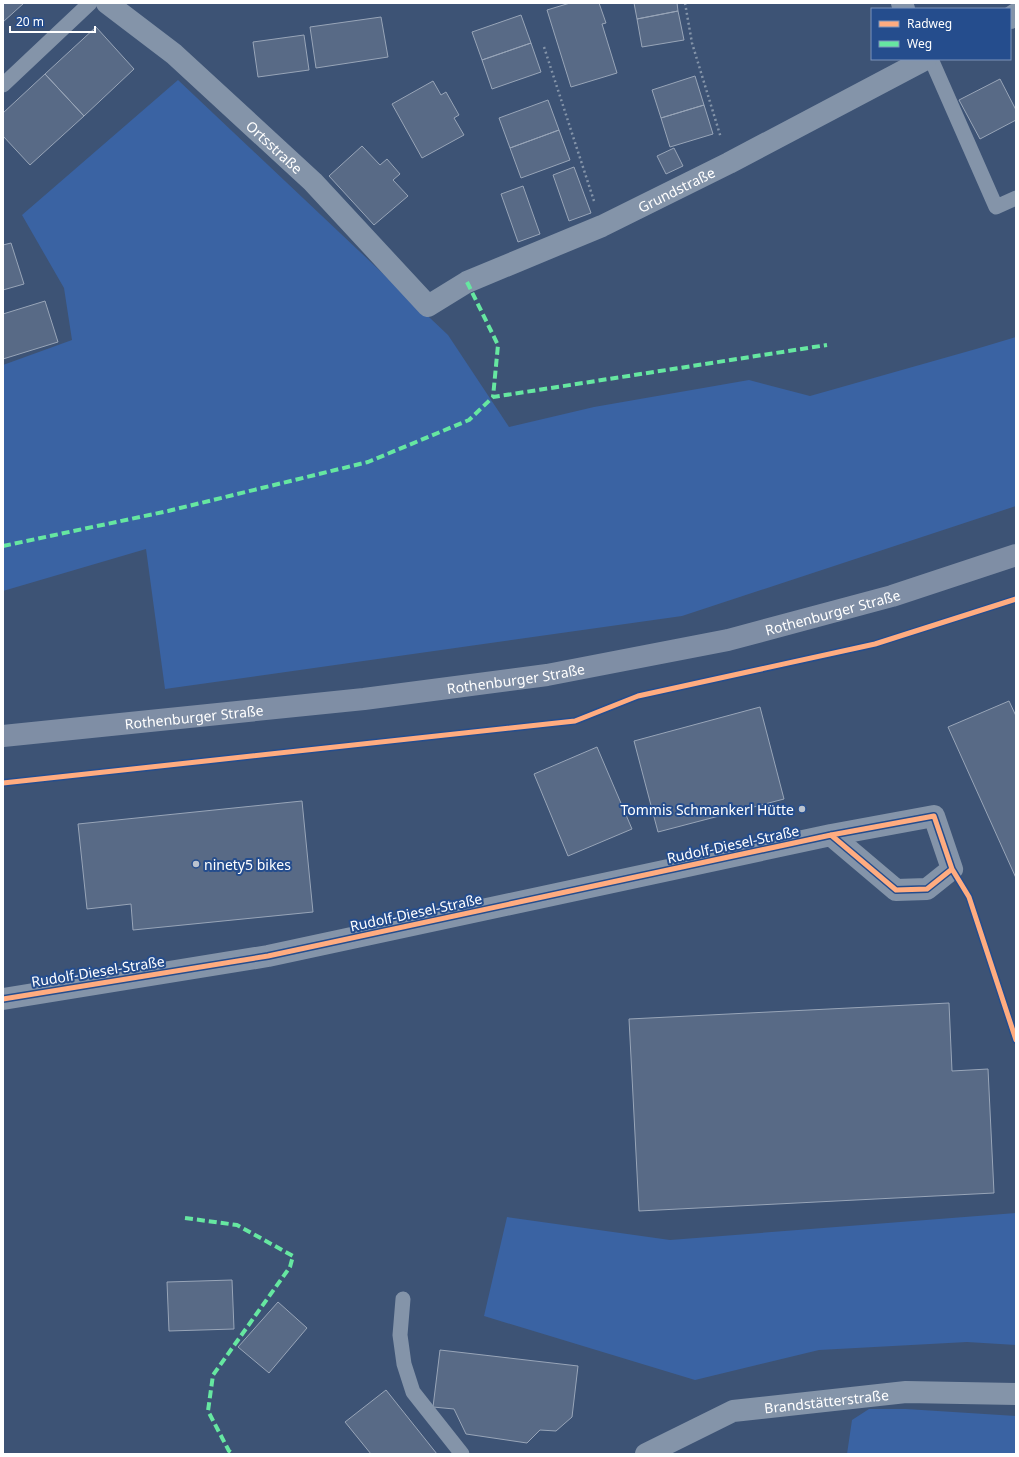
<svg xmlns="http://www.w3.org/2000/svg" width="1019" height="1457" font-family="'Noto Sans',sans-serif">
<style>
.green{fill:#3a63a3}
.building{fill:#586a86;stroke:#98a5b8}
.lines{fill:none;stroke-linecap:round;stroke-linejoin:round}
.path{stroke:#8494a9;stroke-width:2.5;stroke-dasharray:2 3;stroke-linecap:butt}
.lane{stroke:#8494a9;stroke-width:15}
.street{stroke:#8494a9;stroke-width:22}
.secondary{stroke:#7f8ea5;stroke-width:22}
.quiet{stroke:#66e7a1;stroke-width:4;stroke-dasharray:8 4;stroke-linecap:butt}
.cycleway-casing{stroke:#254d8d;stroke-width:8}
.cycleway{stroke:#ffac80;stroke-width:5}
.poi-dot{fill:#bbc3cf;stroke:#254d8d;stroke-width:1.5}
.labels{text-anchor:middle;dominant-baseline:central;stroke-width:4;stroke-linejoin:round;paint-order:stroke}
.street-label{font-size:14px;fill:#fff;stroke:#254d8d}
.poi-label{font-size:14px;fill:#fff;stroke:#254d8d;text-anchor:end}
</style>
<rect width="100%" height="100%" fill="#3d5375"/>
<!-- green -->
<path class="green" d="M178 80 448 335 509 427 594 407 749 380 810 396 976 349 1016 337V506L682 616 165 689 146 549 3 591V365L72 340 64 288 22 215Z
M1016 1213V1345L967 1342 819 1350 695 1380 484 1316 507 1217 670 1240Z
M869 1409H906L1016 1416V1454H847L852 1420Z"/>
<!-- building -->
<path class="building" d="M3 3H24L3 22Z
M570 3H599L606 23 602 24 617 73 571 87 547 10Z
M634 3H677L678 11 637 19Z
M678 11 684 40 642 47 637 19Z
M521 15 531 43 482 60 472 32Z
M381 17 388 57 316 68 310 27Z
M96 27 134 69 84 116 45 74Z
M304 35 309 70 258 77 253 42Z
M531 43 541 72 492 89 482 60Z
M45 74 84 116 30 165 3 136V113Z
M695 76 704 105 661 118 652 90Z
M1000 79 1016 110V120L980 139 959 100Z
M433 81 441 95 446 92 459 115 454 118 464 135 422 158 392 104Z
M548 100 559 130 510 148 499 118Z
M704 105 713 134 670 147 661 118Z
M559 130 570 160 521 178 510 148Z
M362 146 380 165 387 159 400 174 393 180 408 196 374 225 329 176Z
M674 148 683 166 666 174 657 156Z
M574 167 591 213 569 221 553 175Z
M523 186 540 234 518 242 501 194Z
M11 243 24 284 3 290V245Z
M45 301 58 342 3 359V314Z
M1009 701 1016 716V878L948 727Z
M760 707 784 799 658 832 634 741Z
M597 747 632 829 568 856 534 774Z
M302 801 313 912 133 930 131 904 87 909 78 824Z
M949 1003 952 1071 988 1069 994 1193 639 1211 629 1019Z
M232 1280 234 1329 169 1331 167 1282Z
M278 1302 307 1328 269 1373 238 1347Z
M440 1350 578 1366 572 1417 556 1431 540 1430 527 1443 466 1434 454 1409 433 1407Z
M386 1390 437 1454H371L345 1422Z"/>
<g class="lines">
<!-- path -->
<path class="path" d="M685 3 692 43 721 138
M544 47 594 201"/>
<!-- lane -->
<path class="lane" d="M931 59 996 207 1016 198
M3 85 90 3
M403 1299 400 1335 404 1364 413 1392 462 1454"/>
<!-- street -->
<g class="street">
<path id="s1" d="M107 3 174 54 313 182 428 306 467 282 602 226 729 163 926 59"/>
<path d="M902 3 904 9"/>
<path d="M1010 18 1016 14"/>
<path d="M3 999 268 956 831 835 934 816 952 869 927 889 896 890 831 835"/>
<path id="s2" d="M646 1454 733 1411 906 1392 1016 1394"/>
</g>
<!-- secondary -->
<path class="secondary" id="s3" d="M3 736 364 699 547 675 728 640 892 596 1016 555"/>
<!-- quiet -->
<path class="quiet" d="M467 282 498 345 493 397
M3 546 168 511 368 462 469 420 493 397 827 345
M185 1218 237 1225 293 1256 290 1267 213 1375 208 1411 229 1451 233 1454"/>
<defs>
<path id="cycleway" d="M3 783 575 721 638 696 875 644 1016 599
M952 869 969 897 1016 1040
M3 999 268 956 831 835 934 816 952 869 927 889 896 890 831 835"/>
</defs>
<!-- cycleway casing -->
<use href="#cycleway" class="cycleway-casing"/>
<!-- cycleway -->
<use href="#cycleway" class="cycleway"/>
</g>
<!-- markers -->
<g class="poi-dot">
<circle cx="802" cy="809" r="4"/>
<circle cx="196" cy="864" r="4"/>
</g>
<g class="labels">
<!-- street labels -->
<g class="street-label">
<text stroke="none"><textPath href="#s1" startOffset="221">Ortsstraße</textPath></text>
<text stroke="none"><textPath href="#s1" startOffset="717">Grundstraße</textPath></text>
<text stroke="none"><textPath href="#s3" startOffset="840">Rothenburger Straße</textPath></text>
<text stroke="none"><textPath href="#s3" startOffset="516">Rothenburger Straße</textPath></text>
<text stroke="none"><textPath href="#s3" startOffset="192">Rothenburger Straße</textPath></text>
<text transform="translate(733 844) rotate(-12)">Rudolf-Diesel-Straße</text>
<text transform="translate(416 912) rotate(-12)">Rudolf-Diesel-Straße</text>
<text transform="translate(98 971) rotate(-9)">Rudolf-Diesel-Straße</text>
<text stroke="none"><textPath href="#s2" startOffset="191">Brandstätterstraße</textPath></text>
</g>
<!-- poi labels -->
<g class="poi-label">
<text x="794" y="809">Tommis Schmankerl Hütte</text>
<text x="204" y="864" text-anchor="start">ninety5 bikes</text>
</g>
</g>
<!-- border -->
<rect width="1019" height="1457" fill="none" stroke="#ffffff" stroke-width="8"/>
<!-- legend -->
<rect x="871" y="8" width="140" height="52" fill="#254d8d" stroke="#7c94bb"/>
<rect x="879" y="21" width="20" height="6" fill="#ffac80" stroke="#7c94bb"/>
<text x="907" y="28" font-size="12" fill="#ffffff">Radweg</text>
<rect x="879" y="41" width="20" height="6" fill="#66e7a1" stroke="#7c94bb"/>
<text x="907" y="48" font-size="12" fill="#ffffff">Weg</text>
<!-- scale -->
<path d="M10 26v6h85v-6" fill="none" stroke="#ffffff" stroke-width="2"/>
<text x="16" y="26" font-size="12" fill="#ffffff" stroke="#254d8d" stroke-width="3" paint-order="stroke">20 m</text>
</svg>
